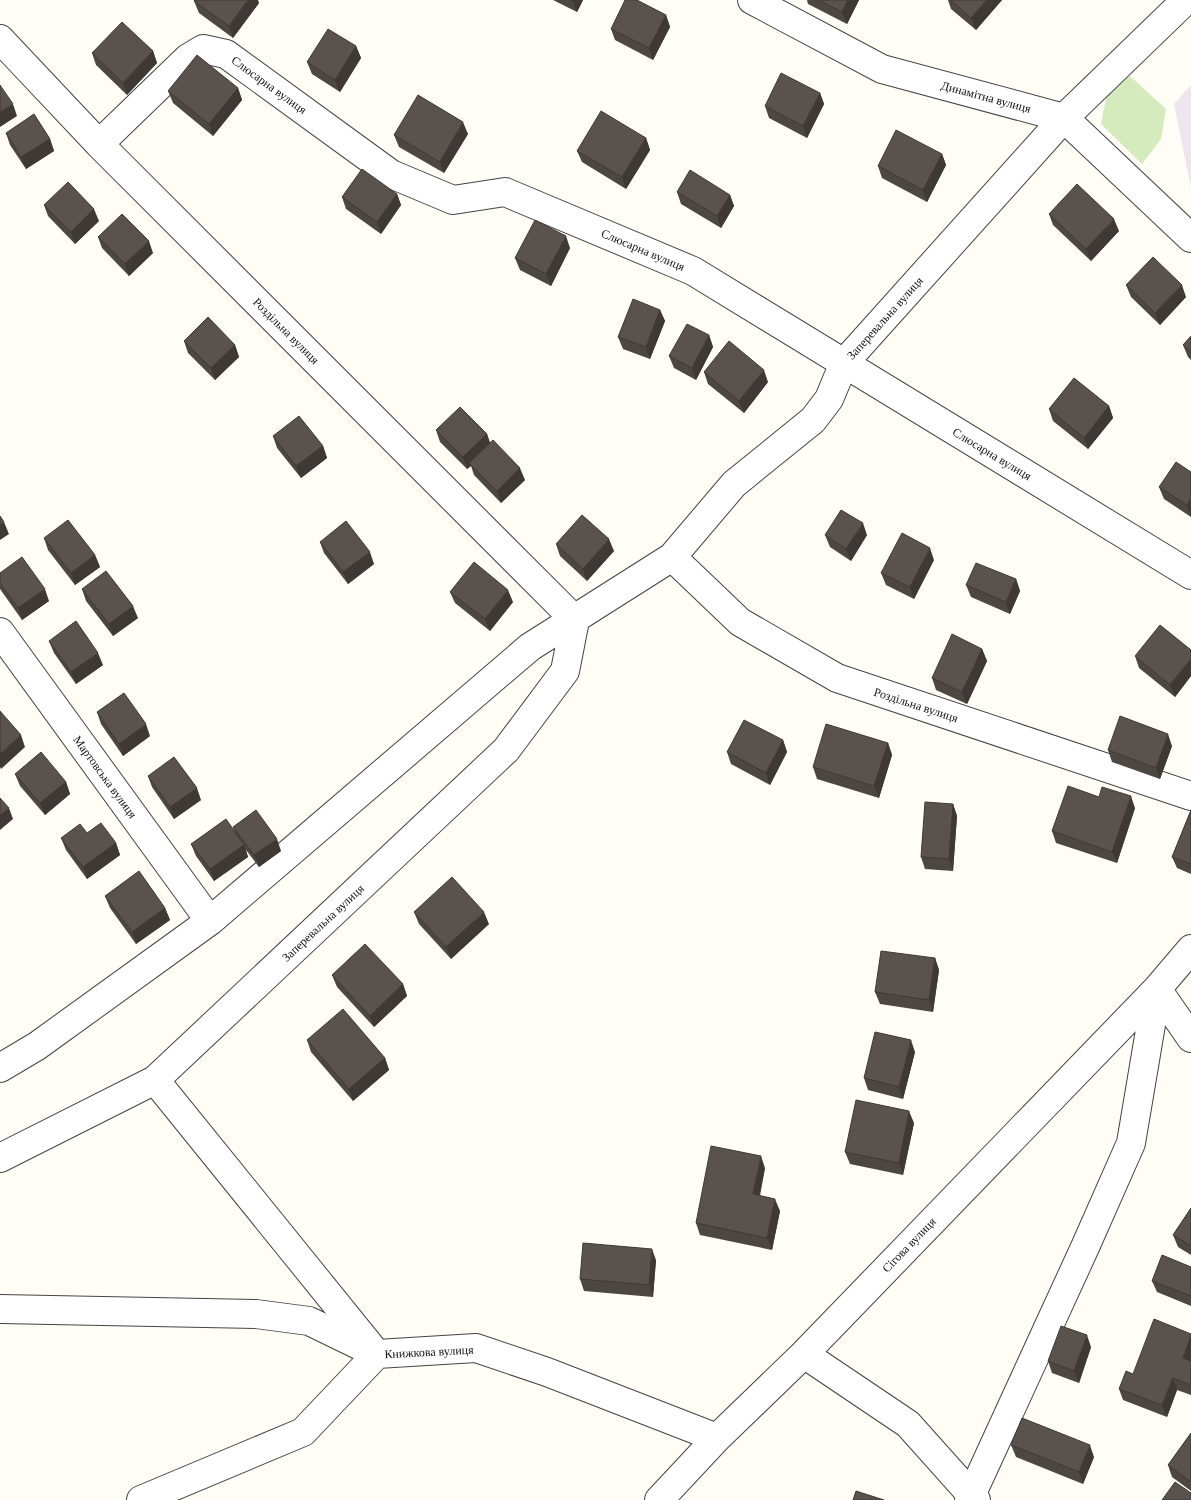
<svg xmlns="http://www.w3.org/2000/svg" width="1191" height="1500" font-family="'Times New Roman',serif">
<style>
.industrial{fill:#eee6ef}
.green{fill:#d5ebbd}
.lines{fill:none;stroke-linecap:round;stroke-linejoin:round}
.minor-casing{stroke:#444;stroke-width:30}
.minor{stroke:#fff;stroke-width:28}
.wall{fill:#4d4742}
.shaded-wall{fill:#3f3936}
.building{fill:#5a524d;stroke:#3f3936}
.labels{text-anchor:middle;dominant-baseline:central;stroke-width:5;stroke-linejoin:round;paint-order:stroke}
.street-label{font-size:12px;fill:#111;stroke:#fff}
</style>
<rect width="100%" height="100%" fill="#fffdf5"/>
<!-- industrial -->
<path class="industrial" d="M1191 85V189L1174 104Z"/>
<!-- green -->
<path class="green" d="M1130 76 1166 109 1161 139 1142 164 1101 124 1108 88Z"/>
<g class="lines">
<defs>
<path id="minor" d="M752 0 882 69 1064 118 1191 238
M0 39 99 144 575 620 565 671 506 750 155 1080 0 1158
M99 144 188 58 203 49 226 54 391 174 453 200 505 192 693 271 1191 575
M672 557 740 622 837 678 1191 796
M0 632 210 921
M1157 989 1191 1038
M0 1068 37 1046 210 921 530 647 672 557 734 484 813 420 829 399 844 363 1064 118 1186 0
M155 1080 371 1347
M0 1309 256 1314 309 1321 377 1354
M804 1354 908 1424 976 1500
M141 1500 303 1432 377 1354 476 1348 547 1372 717 1438
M659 1500 717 1438 804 1354 1157 989 1191 949
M969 1500 1086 1245 1131 1143 1157 989"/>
</defs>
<!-- minor casing -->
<use href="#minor" class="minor-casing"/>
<!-- minor -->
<use href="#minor" class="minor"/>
</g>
<!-- wall -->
<path class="wall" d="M553 0H583L577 12Z
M807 0H859L847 24 808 4Z
M948 0H1002L976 30 951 9Z
M194 1 259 3 233 38 199 13Z
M666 15 670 27 653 60 615 40 611 29Z
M356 46 361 58 340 92 312 74 307 62Z
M153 51 157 63 127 95 96 65 92 53Z
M238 88 242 100 213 136 173 103 168 91Z
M820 93 824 104 807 138 769 118 765 106Z
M6 133 50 139 54 151 26 169 10 145Z
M468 134 444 173 399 147 394 135Z
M646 138 650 150 626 189 582 162 577 151Z
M942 154 946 165 927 202 882 178 878 166Z
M677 192 730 195 734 206 721 228 681 204Z
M397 194 401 205 381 234 346 209 342 197Z
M44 205 99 221 75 244 48 216Z
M1049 214 1119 231 1091 261 1053 225Z
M98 237 153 253 129 276 102 248Z
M570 248 551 286 520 270 515 258Z
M1126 285 1186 297 1160 325 1131 297Z
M660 310 665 321 650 359 623 349 618 337Z
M709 335 713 347 696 380 674 368 669 356Z
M1191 336V360L1188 357 1183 345Z
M184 341 235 345 239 357 215 380 188 353Z
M704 372 768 382 744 413 708 384Z
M1109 406 1113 418 1088 449 1053 421 1049 409Z
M436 430 487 434 490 443 525 480 501 503 474 475 471 466 467 469 440 442Z
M273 436 323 446 327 458 301 478 277 448Z
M1191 472V517L1164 499 1159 487Z
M825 535H867L851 561 830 547Z
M44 538 95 555 100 567 75 585 48 550Z
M320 542 374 564 348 584 324 553Z
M556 544 614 551 587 581 560 556Z
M934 560 914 599 886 585 881 573Z
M0 573 49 601 22 620 0 589Z
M1016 579 1020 591 1010 614 971 597 966 585Z
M82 589 138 618 113 636 86 601Z
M450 592 513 602 490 631 455 603Z
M49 641 103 665 76 684 54 653Z
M982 649 987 661 967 704 936 690 932 678Z
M1191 650V676L1175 697 1139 668 1135 656Z
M97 712 150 736 123 756 101 724Z
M783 740 787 752 770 785 731 764 727 752Z
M888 743 892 755 879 798 817 779 813 767Z
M1172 746 1160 779 1112 762 1108 750Z
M15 774 66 782 70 794 45 815 20 786Z
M148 776 201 800 174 819 152 787Z
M1099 797 1135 808 1117 863 1056 843 1052 831Z
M953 804 957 816 953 871 925 869 921 857Z
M1191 810V874L1177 868 1172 857Z
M233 827 281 851 259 867 246 850 248 857 214 881 196 856 191 844 235 832Z
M87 833 116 843 120 855 87 879 66 850 61 838Z
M105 896 165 908 170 920 136 944 110 908Z
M414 912 489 924 451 959 419 924Z
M935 958 939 970 933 1012 880 1004 875 992Z
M332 975 403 984 407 996 374 1027 337 987Z
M307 1040 385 1058 389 1070 353 1101 311 1052Z
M915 1052 903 1099 868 1090 864 1078Z
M914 1123 903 1175 850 1164 845 1152Z
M765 1168 760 1196 780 1211 772 1250 700 1235 696 1223Z
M1191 1208V1255L1178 1247 1173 1235Z
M656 1260 653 1297 584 1291 580 1279Z
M1191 1267V1306L1157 1292 1152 1281Z
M1191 1334V1395L1177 1390 1167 1417 1123 1400 1119 1389 1133 1374Z
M1091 1347 1079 1383 1052 1373 1048 1361Z
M1191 1433V1491L1172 1477 1168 1465Z
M1011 1445 1094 1457 1083 1484 1016 1457Z"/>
<!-- shaded-wall -->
<path class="shaded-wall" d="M248 0H258L259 3 233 38 229 26Z
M572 0H583L577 12Z
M848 0H859L847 24 842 12Z
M987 0H1002L976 30 971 18Z
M666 15 670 27 653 60 649 48Z
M356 46 361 58 340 92 335 80Z
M153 51 157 63 127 95 123 83Z
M238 88 242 100 213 136 209 124Z
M820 93 824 104 807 138 803 126Z
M13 104 17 116 0 127V112Z
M463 122 468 134 444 173 440 162Z
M646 138 650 150 626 189 622 177Z
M50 139 54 151 26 169 21 157Z
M942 154 946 165 927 202 923 190Z
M397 194 401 205 381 234 377 222Z
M730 195 734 206 721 228 717 216Z
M94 209 99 221 75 244 71 232Z
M1114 219 1119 231 1091 261 1086 249Z
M566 236 570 248 551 286 546 274Z
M149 241 153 253 129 276 125 264Z
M1182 285 1186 297 1160 325 1155 313Z
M660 310 665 321 650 359 646 347Z
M709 335 713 347 696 380 692 368Z
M235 345 239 357 215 380 211 368Z
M764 370 768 382 744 413 739 401Z
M1109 406 1113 418 1088 449 1084 438Z
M487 434 491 446 469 463 471 466 467 469 463 457Z
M323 446 327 458 301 478 296 466Z
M520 468 525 480 501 503 497 491Z
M1191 498V517L1187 505Z
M4 522 9 534 0 540V525Z
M863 523 867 535 851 561 846 549Z
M609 539 614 551 587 581 583 569Z
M930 548 934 560 914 599 910 587Z
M370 552 374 564 348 584 343 572Z
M95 555 100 567 75 585 71 573Z
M1016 579 1020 591 1010 614 1006 602Z
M45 589 49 601 22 620 18 608Z
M508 590 513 602 490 631 485 619Z
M133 606 138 618 113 636 109 624Z
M982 649 987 661 967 704 962 692Z
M98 653 103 665 76 684 71 672Z
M1191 659V676L1175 697 1170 685Z
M146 724 150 736 123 756 119 744Z
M1168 734 1172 746 1160 779 1156 768Z
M21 735 25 747 1 769 0 767V754Z
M783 740 787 752 770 785 766 773Z
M888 743 892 755 879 798 874 786Z
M66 782 70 794 45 815 40 803Z
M197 788 201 800 174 819 170 807Z
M1131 796 1135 808 1117 863 1112 852Z
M953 804 957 816 953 871 949 859Z
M9 808 13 819 0 830V815Z
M277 839 281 851 259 867 254 855Z
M116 843 120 855 87 879 83 867Z
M244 845 248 857 214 881 210 869Z
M165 908 170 920 136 944 132 932Z
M484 912 489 924 451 959 446 947Z
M935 958 939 970 933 1012 929 1000Z
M403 984 407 996 374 1027 370 1016Z
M911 1040 915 1052 903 1099 899 1087Z
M385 1058 389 1070 353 1101 349 1089Z
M909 1111 914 1123 903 1175 899 1163Z
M761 1156 765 1168 757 1206 753 1194Z
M775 1199 780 1211 772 1250 767 1238Z
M652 1249 656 1260 653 1297 649 1285Z
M1087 1335 1091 1347 1079 1383 1074 1371Z
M1191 1336V1359L1187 1370 1183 1358Z
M1173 1378 1177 1390 1167 1417 1162 1405Z
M1090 1445 1094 1457 1083 1484 1079 1472Z"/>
<!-- building -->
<path class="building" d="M195 0H248L229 26 194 1Z
M625 0H637L666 15 649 48 611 29Z
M819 0H848L842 12Z
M951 0H987L971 18Z
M122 22 153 51 123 83 92 53Z
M328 29 356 46 335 80 307 62Z
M197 55 238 88 209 124 168 91Z
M781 73 820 93 803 126 765 106Z
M0 85 13 104 0 112Z
M418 95 463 122 440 162 394 135Z
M601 111 646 138 622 177 577 151Z
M34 114 50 139 21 157 6 133Z
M896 130 942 154 923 190 878 166Z
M362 169 397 194 377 222 342 197Z
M690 170 730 195 717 216 677 192Z
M68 182 94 209 71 232 44 205Z
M1077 184 1114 219 1086 249 1049 214Z
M122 214 149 241 125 264 98 237Z
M535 220 566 236 546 274 515 258Z
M1153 257 1182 285 1155 313 1126 285Z
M633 299 660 310 646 347 618 337Z
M208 317 235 345 211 368 184 341Z
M687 324 709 335 692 368 669 356Z
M1191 336V352L1183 345Z
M729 341 764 370 739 401 704 372Z
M1074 378 1109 406 1084 438 1049 409Z
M460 407 487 434 463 457 436 430Z
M299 416 323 446 296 466 273 436Z
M493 440 520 468 497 491 469 463Z
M1176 462 1191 472V498L1187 505 1159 487Z
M841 510 863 523 846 549 825 535Z
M582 515 609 539 583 569 556 544Z
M0 516 4 522 0 525Z
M68 520 95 555 71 573 44 538Z
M346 521 370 552 343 572 320 542Z
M902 533 930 548 910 587 881 573Z
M22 557 45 589 18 608 0 583V573Z
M474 562 508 590 485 619 450 592Z
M976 563 1016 579 1006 602 966 585Z
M106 571 133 606 109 624 82 589Z
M76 621 98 653 71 672 49 641Z
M1160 625 1191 650V659L1170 685 1135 656Z
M952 634 982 649 962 692 932 678Z
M124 693 146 724 119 744 97 712Z
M0 711 21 735 0 754Z
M1120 716 1168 734 1156 768 1108 750Z
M744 720 783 740 766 773 727 752Z
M826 724 888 743 874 786 813 767Z
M41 752 66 782 40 803 15 774Z
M174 757 197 788 170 807 148 776Z
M1068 786 1099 797 1102 787 1131 796 1112 852 1052 831Z
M0 798 9 808 0 815Z
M925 802 953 804 949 859 921 857Z
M256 810 277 839 254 855 233 827Z
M1191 810V864L1172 857Z
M226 819 244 845 210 869 191 844Z
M101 823 116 843 83 867 61 838 80 824 87 833Z
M139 871 165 908 132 932 105 896Z
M452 877 484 912 446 947 414 912Z
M365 944 403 984 370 1016 332 975Z
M881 951 935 958 929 1000 875 992Z
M343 1009 385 1058 349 1089 307 1040Z
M875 1032 911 1040 899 1087 864 1078Z
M856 1100 909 1111 899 1163 845 1152Z
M711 1146 761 1156 753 1194 775 1199 767 1238 696 1223Z
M1191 1208V1246L1173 1235Z
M583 1243 652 1249 649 1285 580 1279Z
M1162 1255 1191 1267V1296L1152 1281Z
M1154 1319 1191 1334V1336L1183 1358 1191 1361V1385L1173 1378 1162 1405 1119 1389 1126 1371 1133 1374Z
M1061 1326 1087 1335 1074 1371 1048 1361Z
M1022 1418 1090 1445 1079 1472 1011 1445Z
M1191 1433V1482L1168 1465Z
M1175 1482 1191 1493V1500H1162Z
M856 1491 884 1500H853Z"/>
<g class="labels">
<!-- street labels -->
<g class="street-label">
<text transform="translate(269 85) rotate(36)">Слюсарна вулиця</text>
<text transform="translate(986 97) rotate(15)">Динамітна вулиця</text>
<text transform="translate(643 250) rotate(23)">Слюсарна вулиця</text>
<text transform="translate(885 318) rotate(-48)">Заперевальна вулиця</text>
<text transform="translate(286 331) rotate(45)">Роздільна вулиця</text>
<text transform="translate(992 454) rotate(31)">Слюсарна вулиця</text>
<text transform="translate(916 705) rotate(18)">Роздільна вулиця</text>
<text transform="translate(105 777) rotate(54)">Мартовська вулиця</text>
<text transform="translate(323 923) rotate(-43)">Заперевальна вулиця</text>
<text transform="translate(909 1245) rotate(-46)">Сігова вулиця</text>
<text transform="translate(429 1352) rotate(-3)">Книжкова вулиця</text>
</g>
</g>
</svg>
